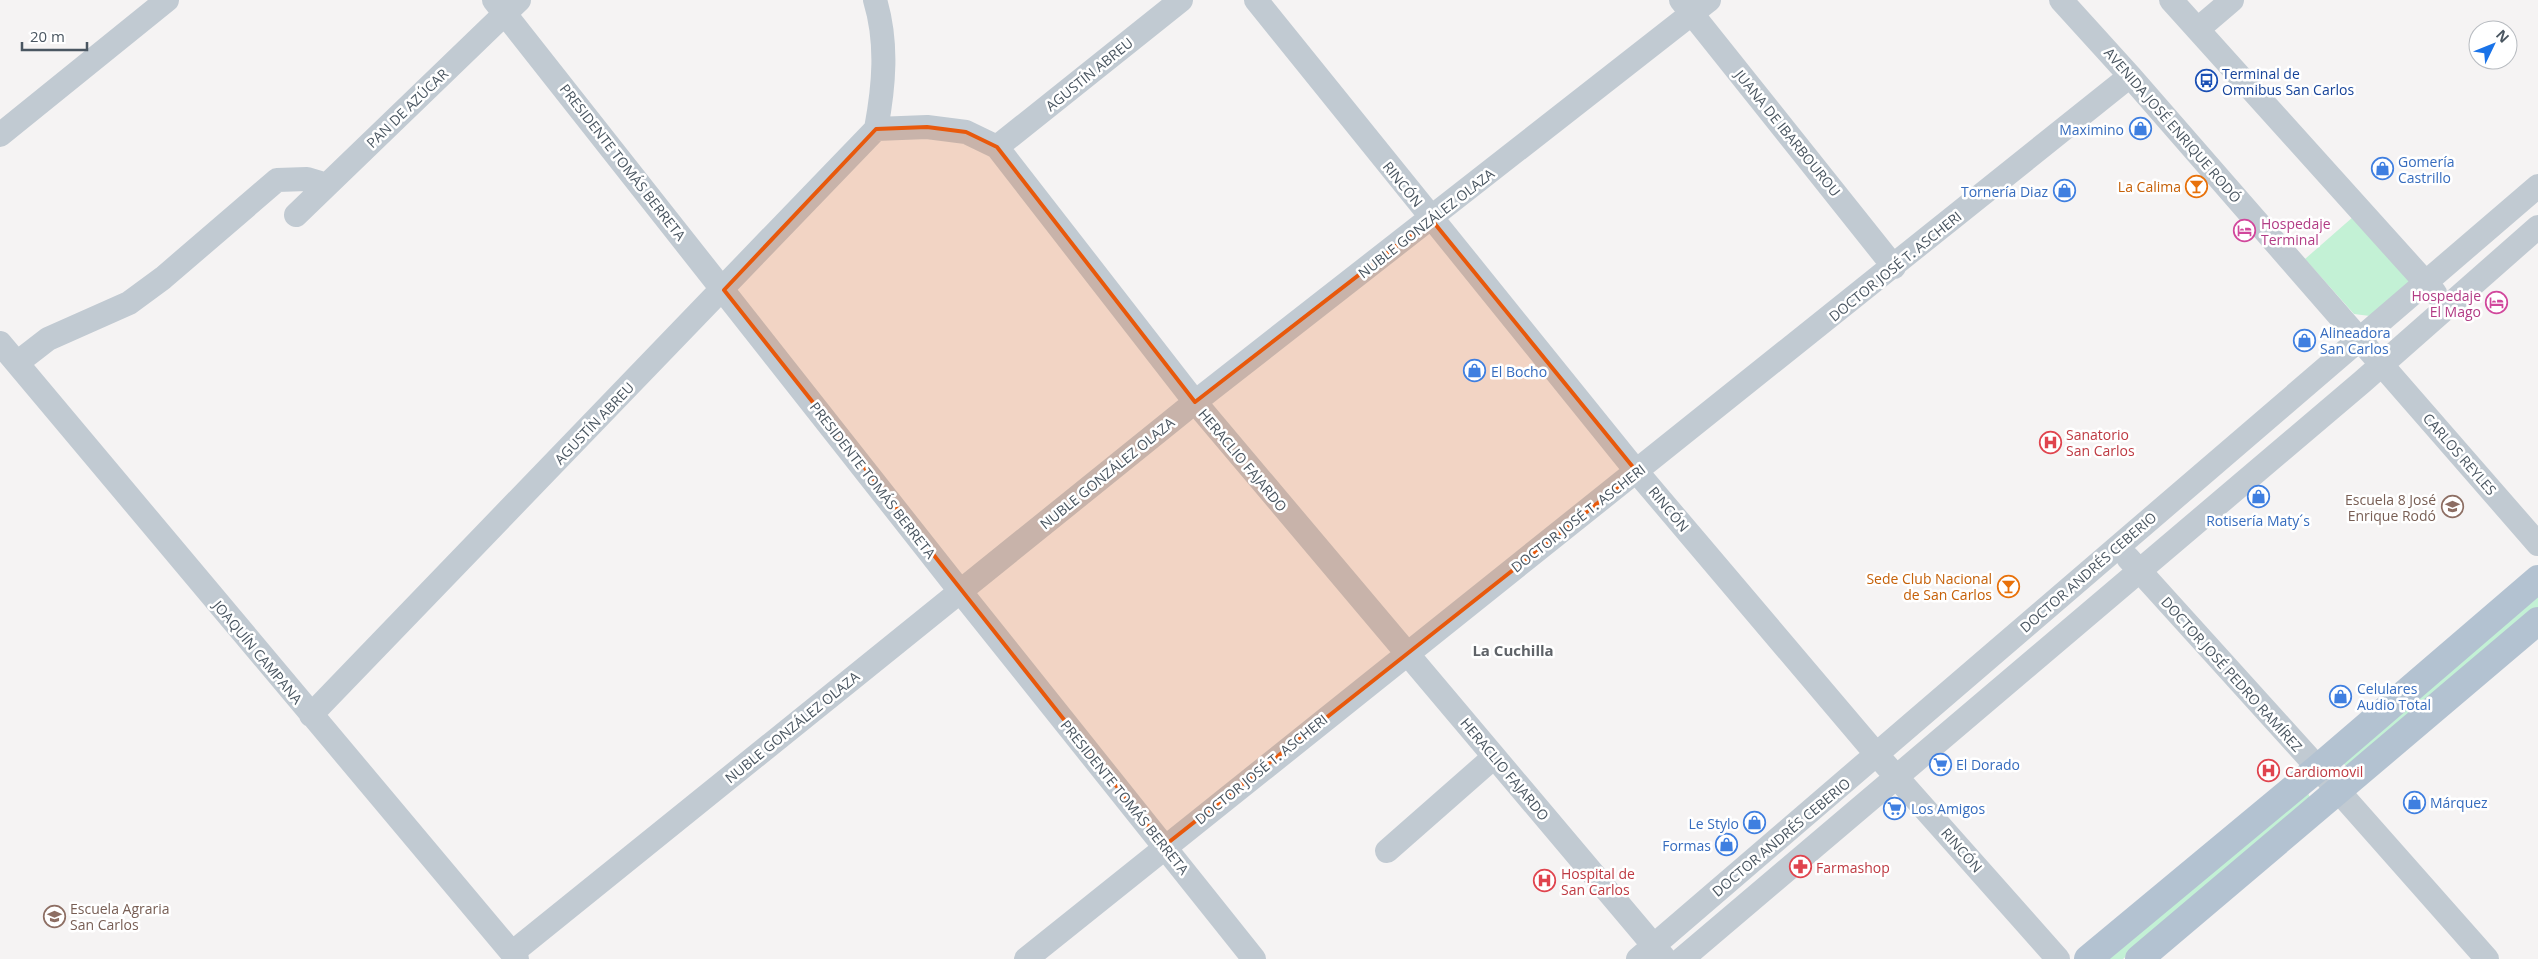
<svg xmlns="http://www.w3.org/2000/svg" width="2538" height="959" font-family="'Open Sans',sans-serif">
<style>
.green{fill:#c3f1d5}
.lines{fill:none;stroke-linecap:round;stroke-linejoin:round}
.minor{stroke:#c1cad2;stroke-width:24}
.major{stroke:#b3c2d1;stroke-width:28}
.marked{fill:#e8590c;fill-opacity:0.2;stroke:#e8590c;stroke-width:4;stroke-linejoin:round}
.labels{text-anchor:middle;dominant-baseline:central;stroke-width:5;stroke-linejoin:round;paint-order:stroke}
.transit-label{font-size:14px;fill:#164399;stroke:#fff;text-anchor:start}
.street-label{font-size:14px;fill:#4a5661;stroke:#fff}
.shop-label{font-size:14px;fill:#366cbe;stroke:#fff;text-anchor:start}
.food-label{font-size:14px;fill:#c56008;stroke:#fff;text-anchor:end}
.hotel-label{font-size:14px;fill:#b23c85;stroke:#fff;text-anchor:start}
.health-label{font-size:14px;fill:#be3a42;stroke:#fff;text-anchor:start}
.education-label{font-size:14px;fill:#785e54;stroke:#fff;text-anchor:end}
.neighbourhood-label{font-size:15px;font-weight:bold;fill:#5f6368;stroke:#fff}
</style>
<rect width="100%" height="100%" fill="#f5f3f3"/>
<!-- green -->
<path class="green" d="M2353 217 2412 280 2370 316 2354 314 2305 259Z
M2538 590V608L2347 767 2343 763Z
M2308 793 2311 800 2123 959H2109Z"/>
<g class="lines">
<!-- minor -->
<path class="minor" d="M494 0 960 591 1254 959
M875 0C888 43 884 86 876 129
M1256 0 1637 472 1877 755 2058 959
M1681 0 1894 267
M2061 0 2130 76 2538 544
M2171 0 2435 293
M2198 29 2232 0
M876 129 927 127 966 132 997 147 1195 402 1665 959
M0 135 167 0
M997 147 1181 0
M296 215 519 0
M0 343 517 959
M17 363 48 339 129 303 163 278 277 180 307 179 327 185
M2128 558 2318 768 2487 959
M311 715 876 129
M1387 851 1494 757
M512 953 1195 402 1709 0
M1026 959 2130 76
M1638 959 2538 186
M1682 959 2362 382 2538 227"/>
<!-- major -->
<path class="major" d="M2088 959 2318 768 2538 579
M2139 959 2538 621"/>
</g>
<!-- marked area -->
<path class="marked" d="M927 127 966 132 997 147 1195 402 1431 219 1637 472 1164 846 724 290 876 129Z"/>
<!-- icons -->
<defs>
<symbol id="bus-ring" viewBox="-11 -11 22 22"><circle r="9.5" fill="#fff" stroke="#1a4fb4" stroke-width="1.5"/><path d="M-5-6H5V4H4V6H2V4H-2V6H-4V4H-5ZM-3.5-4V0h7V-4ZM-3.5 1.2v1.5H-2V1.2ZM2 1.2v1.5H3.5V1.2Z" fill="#1a4fb4"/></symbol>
<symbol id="shop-ring" viewBox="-11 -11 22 22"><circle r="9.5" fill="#fff" stroke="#3f7fe0" stroke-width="1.5"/><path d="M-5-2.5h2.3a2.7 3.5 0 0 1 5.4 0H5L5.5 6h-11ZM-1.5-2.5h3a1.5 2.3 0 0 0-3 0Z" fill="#3f7fe0"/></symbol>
<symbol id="bar-ring" viewBox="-11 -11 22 22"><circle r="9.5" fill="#fff" stroke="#e8710a" stroke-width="1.5"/><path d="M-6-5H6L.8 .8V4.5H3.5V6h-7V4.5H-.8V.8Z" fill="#e8710a"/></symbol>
<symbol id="hotel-ring" viewBox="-11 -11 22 22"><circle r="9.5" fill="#fff" stroke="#d1479c" stroke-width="1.5"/><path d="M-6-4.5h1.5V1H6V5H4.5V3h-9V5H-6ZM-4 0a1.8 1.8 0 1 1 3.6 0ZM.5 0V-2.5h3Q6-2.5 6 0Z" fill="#d1479c"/></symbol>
<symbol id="hospital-ring" viewBox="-11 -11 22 22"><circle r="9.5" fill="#fff" stroke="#e0444e" stroke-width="1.5"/><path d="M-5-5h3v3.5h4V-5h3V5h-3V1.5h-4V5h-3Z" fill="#e0444e"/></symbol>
<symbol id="school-ring" viewBox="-11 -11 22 22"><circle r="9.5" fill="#fff" stroke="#8d6e63" stroke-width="1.5"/><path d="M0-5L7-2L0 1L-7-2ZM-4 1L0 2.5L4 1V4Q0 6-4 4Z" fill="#8d6e63"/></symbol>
<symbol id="supermarket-ring" viewBox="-11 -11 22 22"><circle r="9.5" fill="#fff" stroke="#3f7fe0" stroke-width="1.5"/><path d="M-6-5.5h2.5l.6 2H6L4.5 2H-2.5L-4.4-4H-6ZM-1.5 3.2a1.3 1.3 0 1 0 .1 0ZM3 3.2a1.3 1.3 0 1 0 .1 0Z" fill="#3f7fe0"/></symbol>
<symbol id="pharmacy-ring" viewBox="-11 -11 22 22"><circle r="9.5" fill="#fff" stroke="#e0444e" stroke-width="1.5"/><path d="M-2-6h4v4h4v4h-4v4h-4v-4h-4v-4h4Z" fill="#e0444e"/></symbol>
</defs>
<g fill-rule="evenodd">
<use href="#bus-ring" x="2194" y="68" width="25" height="25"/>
<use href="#shop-ring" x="2128" y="116" width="25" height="25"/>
<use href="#shop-ring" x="2370" y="156" width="25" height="25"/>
<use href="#bar-ring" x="2184" y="174" width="25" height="25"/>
<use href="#shop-ring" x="2052" y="178" width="25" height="25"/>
<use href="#hotel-ring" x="2232" y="218" width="25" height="25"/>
<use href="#hotel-ring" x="2484" y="290" width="25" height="25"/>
<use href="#shop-ring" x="2292" y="328" width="25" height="25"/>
<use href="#shop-ring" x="1462" y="358" width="25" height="25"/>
<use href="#hospital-ring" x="2038" y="430" width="25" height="25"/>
<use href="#shop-ring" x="2246" y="484" width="25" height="25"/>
<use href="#school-ring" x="2440" y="494" width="25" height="25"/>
<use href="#bar-ring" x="1996" y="574" width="25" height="25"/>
<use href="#shop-ring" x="2328" y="684" width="25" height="25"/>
<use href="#supermarket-ring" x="1928" y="752" width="25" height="25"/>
<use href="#hospital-ring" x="2256" y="758" width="25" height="25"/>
<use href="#shop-ring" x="2402" y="790" width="25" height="25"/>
<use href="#supermarket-ring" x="1882" y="796" width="25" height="25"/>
<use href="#shop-ring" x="1742" y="810" width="25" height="25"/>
<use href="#shop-ring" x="1714" y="832" width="25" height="25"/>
<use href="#pharmacy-ring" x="1788" y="854" width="25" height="25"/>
<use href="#hospital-ring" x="1532" y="868" width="25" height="25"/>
<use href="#school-ring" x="42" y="904" width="25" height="25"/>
</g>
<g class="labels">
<!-- transit labels -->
<g class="transit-label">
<text x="2222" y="73">Terminal de<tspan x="2222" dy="16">Omnibus San Carlos</tspan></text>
</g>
<!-- street labels -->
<g class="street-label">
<text transform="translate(1089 74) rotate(-39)">AGUSTÍN ABREU</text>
<text transform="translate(407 108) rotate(-44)">PAN DE AZÚCAR</text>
<text transform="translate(2173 125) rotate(49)">AVENIDA JOSÉ ENRIQUE RODÓ</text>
<text transform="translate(1788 133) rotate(51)">JUANA DE IBARBOUROU</text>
<text transform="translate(623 162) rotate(52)">PRESIDENTE TOMÁS BERRETA</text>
<text transform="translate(1403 184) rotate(51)">RINCÓN</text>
<text transform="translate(1426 223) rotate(-38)">NUBLE GONZÁLEZ OLAZA</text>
<text transform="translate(1895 266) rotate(-39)">DOCTOR JOSÉ T. ASCHERI</text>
<text transform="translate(594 423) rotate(-46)">AGUSTÍN ABREU</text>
<text transform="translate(2460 454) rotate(49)">CARLOS REYLES</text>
<text transform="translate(1243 460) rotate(50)">HERACLIO FAJARDO</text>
<text transform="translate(1107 473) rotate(-39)">NUBLE GONZÁLEZ OLAZA</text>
<text transform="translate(873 480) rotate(52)">PRESIDENTE TOMÁS BERRETA</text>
<text transform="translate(1669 509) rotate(50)">RINCÓN</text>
<text transform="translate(1578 518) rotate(-38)">DOCTOR JOSÉ T. ASCHERI</text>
<text transform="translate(2088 572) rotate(-41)">DOCTOR ANDRÉS CEBERIO</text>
<text transform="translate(258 652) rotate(50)">JOAQUÍN CAMPANA</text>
<text transform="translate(2232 674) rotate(48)">DOCTOR JOSÉ PEDRO RAMÍREZ</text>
<text transform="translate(792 727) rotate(-39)">NUBLE GONZÁLEZ OLAZA</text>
<text transform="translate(1261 769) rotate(-39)">DOCTOR JOSÉ T. ASCHERI</text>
<text transform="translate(1505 769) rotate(50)">HERACLIO FAJARDO</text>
<text transform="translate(1125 797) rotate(51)">PRESIDENTE TOMÁS BERRETA</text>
<text transform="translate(1781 837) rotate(-40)">DOCTOR ANDRÉS CEBERIO</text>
<text transform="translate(1962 850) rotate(49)">RINCÓN</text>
</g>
<!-- shop labels -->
<g class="shop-label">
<text x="2124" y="129" text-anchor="end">Maximino</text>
<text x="2398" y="161">Gomería<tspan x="2398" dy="16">Castrillo</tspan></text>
<text x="2048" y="191" text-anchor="end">Tornería Diaz</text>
<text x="2320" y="332">Alineadora<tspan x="2320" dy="16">San Carlos</tspan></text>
<text x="1491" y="371">El Bocho</text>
<text x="2258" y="520" text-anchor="middle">Rotisería Maty´s</text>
<text x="2357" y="688">Celulares<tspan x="2357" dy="16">Audio Total</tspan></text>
<text x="1956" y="764">El Dorado</text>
<text x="2430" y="802">Márquez</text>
<text x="1911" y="808">Los Amigos</text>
<text x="1739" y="823" text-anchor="end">Le Stylo</text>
<text x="1711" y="845" text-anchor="end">Formas</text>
</g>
<!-- food labels -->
<g class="food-label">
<text x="2181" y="186">La Calima</text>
<text x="1992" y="578">Sede Club Nacional<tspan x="1992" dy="16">de San Carlos</tspan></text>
</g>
<!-- hotel labels -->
<g class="hotel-label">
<text x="2261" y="223">Hospedaje<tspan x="2261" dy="16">Terminal</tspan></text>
<text x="2481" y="295" text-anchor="end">Hospedaje<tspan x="2481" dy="16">El Mago</tspan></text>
</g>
<!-- health labels -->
<g class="health-label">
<text x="2066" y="434">Sanatorio<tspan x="2066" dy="16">San Carlos</tspan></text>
<text x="2285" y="771">Cardiomovil</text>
<text x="1816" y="867">Farmashop</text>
<text x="1561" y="873">Hospital de<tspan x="1561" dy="16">San Carlos</tspan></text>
</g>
<!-- education labels -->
<g class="education-label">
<text x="2436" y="499">Escuela 8 José<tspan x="2436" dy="16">Enrique Rodó</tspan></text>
<text x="70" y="908" text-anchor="start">Escuela Agraria<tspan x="70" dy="16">San Carlos</tspan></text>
</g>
<!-- neighbourhood labels -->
<g class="neighbourhood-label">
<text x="1513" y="650">La Cuchilla</text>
</g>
</g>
<!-- north arrow -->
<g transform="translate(2493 45) rotate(47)"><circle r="24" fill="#ffffff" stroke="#b7bbc0"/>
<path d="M0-4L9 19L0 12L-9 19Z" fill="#1a73e8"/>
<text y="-8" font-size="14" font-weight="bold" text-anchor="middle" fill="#4a5661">N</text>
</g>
<!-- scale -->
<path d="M22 42v8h65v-8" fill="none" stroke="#4a5661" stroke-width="2.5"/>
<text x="30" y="42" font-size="15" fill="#4a5661" stroke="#ffffff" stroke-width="4" paint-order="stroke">20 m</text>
</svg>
